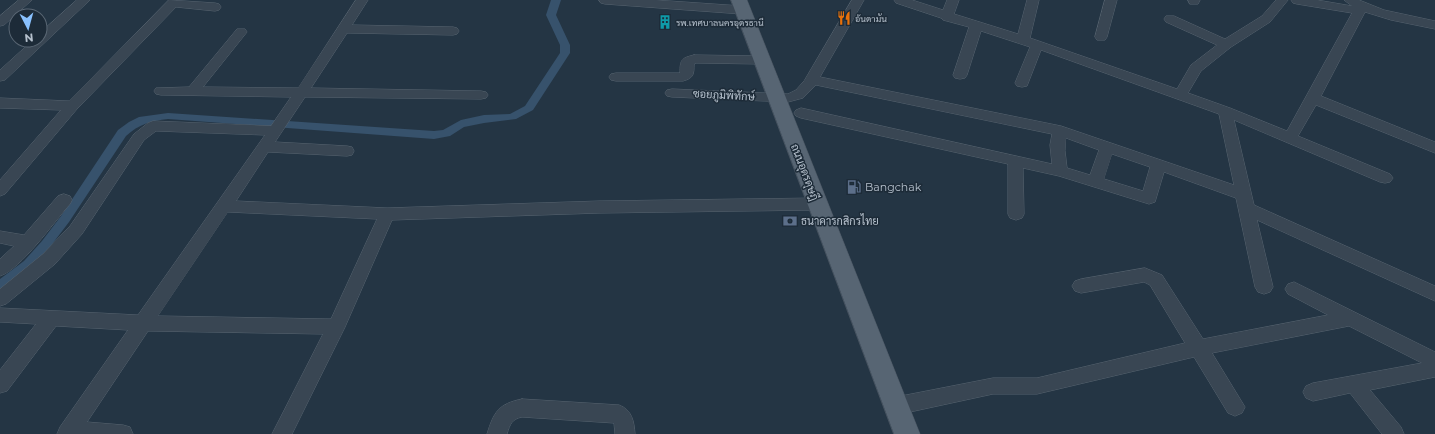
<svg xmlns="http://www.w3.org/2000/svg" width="1435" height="434" font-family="Montserrat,Sarabun,sans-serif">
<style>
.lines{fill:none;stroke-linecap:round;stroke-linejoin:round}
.canal{fill:#37526c;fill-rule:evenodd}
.minor-casing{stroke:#576470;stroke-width:1}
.major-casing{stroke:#46525f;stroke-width:1}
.minor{fill:#394653;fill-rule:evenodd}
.major{fill:#576573;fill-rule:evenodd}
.labels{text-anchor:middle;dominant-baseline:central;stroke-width:3;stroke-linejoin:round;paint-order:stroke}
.far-poi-label{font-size:9px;fill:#b6c1cd;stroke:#1d2b38;text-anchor:start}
.street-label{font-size:11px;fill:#b6c1cd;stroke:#1d2b38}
.poi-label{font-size:11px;fill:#b6c1cd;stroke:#1d2b38;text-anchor:start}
</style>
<rect width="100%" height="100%" fill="#243544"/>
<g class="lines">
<!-- canal -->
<path class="canal" d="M551 0H561L556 15 570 45V53L533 110 516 119 484 123 464 127 450 136 434 139 168 119C151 121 139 124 126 136L69 222 50 247 32 269 5 290 0 291V279L24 261 42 241 61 216 118 130 129 122 139 117 168 113 434 131 443 130 461 120 484 115 510 114 525 106 560 53V45L546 15Z"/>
<defs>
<path id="minor" d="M19 0H32L4 25 0 26V16Z
M77 0H90L5 80 0 81V70L33 40H40V33Z
M169 0 215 3 219 4 221 7 219 10 215 11 176 7 77 109 5 194 0 196V180L61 110 0 108V98L69 101Z
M356 0H368L352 25 453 27 457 28 459 31 457 34 453 35 347 33 311 88 481 91 486 92 488 95 486 98 481 99 305 97 275 142 347 146 352 147 354 151 352 155 347 156 268 152 236 201 387 208 600 201 818 198 824 200 826 204 824 208 818 210 600 213 392 220 345 327 292 434H272L323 334 148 331 87 422 123 425 130 427 133 434H57L60 427 128 330 56 326 7 391 0 393V370L36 324 0 322V308L138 315 265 135 156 131 144 140 82 234 55 264 6 304 0 306V289L43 254 70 226 134 134 148 123 153 121 271 126 291 97 161 95 156 94 154 91 156 88 189 87 237 29H245L247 32 203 87 298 88ZM228 212 377 219 331 319 158 316Z
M599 0H655L742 6 746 7 748 10 746 13 742 14 605 4 601 3Z
M852 0H864L820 77 1061 126 1234 185 1219 114 1041 50 1027 86 1022 87 1017 86 1015 83 1030 47 981 31 967 75 965 78 960 79 955 78 953 75 969 27 943 20 941 18 896 3 894 0H912L943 10 947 0H959L954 14 1018 34 1027 0H1039L1030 38 1177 89 1191 65 1217 45 1166 22 1164 19 1166 16H1174L1225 39 1262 16 1276 0H1288L1270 22 1231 47 1201 71 1188 93 1230 108 1287 131 1352 13 1297 4 1293 3 1291 0H1317L1352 6 1344 0H1359L1384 10 1435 21V29L1391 20 1365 12 1321 96 1435 142V153L1316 105 1298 136 1390 174 1393 178 1390 182 1385 183 1380 182 1234 120 1254 205 1435 286V301L1257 220 1273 287 1270 292 1264 294 1258 292 1255 287 1236 198 1164 172 1155 202 1149 204 1059 176 1023 168 1024 214 1022 218 1016 220 1010 218 1008 214V164L801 118 796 116 794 113 796 110 801 108 1052 164 1050 145 1052 134 816 85 803 98 788 102 672 97 667 96 665 93 667 90 672 89 788 94 796 90 804 81ZM1066 138 1099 150 1090 175 1067 168 1065 151ZM1112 154 1150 167 1143 191 1104 179Z
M1105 0H1117L1107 37 1105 40H1097L1095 37Z
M1188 0H1200L1198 4H1190Z
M694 55 761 56 766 57 768 60 766 63 761 64 696 63 694 64C694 74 694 78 683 81H616L611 80 609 77 611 74 616 73H680C680 60 681 58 694 55Z
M64 194 70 196 72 200 70 204C54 222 21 269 0 276V259L14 246 0 243V231L24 235 58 196Z
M1145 268 1162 275 1203 339 1328 315 1288 294 1285 289 1288 284 1294 282 1435 352V377L1370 390 1401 427 1404 434H1382L1350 393 1313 401 1306 398 1303 392 1306 386 1313 383 1422 363 1349 326 1212 353 1245 407 1242 413 1235 416 1228 413 1194 357 1037 394H993L896 415 889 412 886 406 889 400 896 397 993 378H1037L1185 343 1150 285 1144 282 1081 293 1075 291 1072 286 1075 281 1081 279Z
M522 399 619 405C632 410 634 421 635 434H615L614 423 522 417C512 419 510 424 507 434H487C494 412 498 404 522 399Z"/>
<path id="major" d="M731 0H747L920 434H894Z"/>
</defs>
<!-- minor casing -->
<use href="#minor" class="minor-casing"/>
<!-- major casing -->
<use href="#major" class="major-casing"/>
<!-- minor -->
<use href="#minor" class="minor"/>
<!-- major -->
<use href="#major" class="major"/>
</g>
<!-- icons -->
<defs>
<symbol id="restaurant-bare" viewBox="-9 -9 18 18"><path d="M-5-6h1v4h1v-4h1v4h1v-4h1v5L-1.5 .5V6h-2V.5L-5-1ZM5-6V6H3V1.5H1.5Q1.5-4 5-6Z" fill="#e8710a" stroke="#1d2b38" stroke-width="2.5" paint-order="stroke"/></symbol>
<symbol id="building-bare" viewBox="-9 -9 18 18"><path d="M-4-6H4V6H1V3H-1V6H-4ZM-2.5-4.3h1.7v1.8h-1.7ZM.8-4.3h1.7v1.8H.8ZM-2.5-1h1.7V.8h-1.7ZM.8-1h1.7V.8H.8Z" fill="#0f9aa8" stroke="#1d2b38" stroke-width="2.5" paint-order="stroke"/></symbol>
<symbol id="fuel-bare" viewBox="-9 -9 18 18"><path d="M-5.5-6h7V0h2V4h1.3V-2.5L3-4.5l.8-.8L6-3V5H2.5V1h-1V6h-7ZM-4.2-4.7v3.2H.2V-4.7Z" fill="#5c6f8a" stroke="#1d2b38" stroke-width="2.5" paint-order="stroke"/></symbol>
<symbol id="bank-bare" viewBox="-9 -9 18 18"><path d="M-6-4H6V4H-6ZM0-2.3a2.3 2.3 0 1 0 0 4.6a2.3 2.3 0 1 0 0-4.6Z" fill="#5c6f8a" stroke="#1d2b38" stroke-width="2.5" paint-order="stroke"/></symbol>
</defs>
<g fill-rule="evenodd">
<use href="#restaurant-bare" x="834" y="8" width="20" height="20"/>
<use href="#building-bare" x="655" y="12" width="20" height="20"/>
<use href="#fuel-bare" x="844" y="177" width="20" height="20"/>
<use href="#bank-bare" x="780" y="211" width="20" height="20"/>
</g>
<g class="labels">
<!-- far-poi labels -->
<g class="far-poi-label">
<text x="855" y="18">อ้นดามัน</text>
<text x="676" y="22">รพ.เทศบาลนครอุดรธานี</text>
</g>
<!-- street labels -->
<g class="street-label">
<text transform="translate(724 95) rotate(3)">ซอยภูมิพิทักษ์</text>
<text transform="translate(805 172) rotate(69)">ถนนอุดรดุษฎี</text>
</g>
<!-- poi labels -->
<g class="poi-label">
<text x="865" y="187">Bangchak</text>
<text x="801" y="221">ธนาคารกสิกรไทย</text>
</g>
</g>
<!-- north arrow -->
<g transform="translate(28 28) rotate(174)"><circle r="19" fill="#1d2b38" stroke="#5a6774"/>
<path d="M0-3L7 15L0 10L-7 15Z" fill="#89c1ff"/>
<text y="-6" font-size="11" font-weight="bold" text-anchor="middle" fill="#b6c1cd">N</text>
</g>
</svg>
